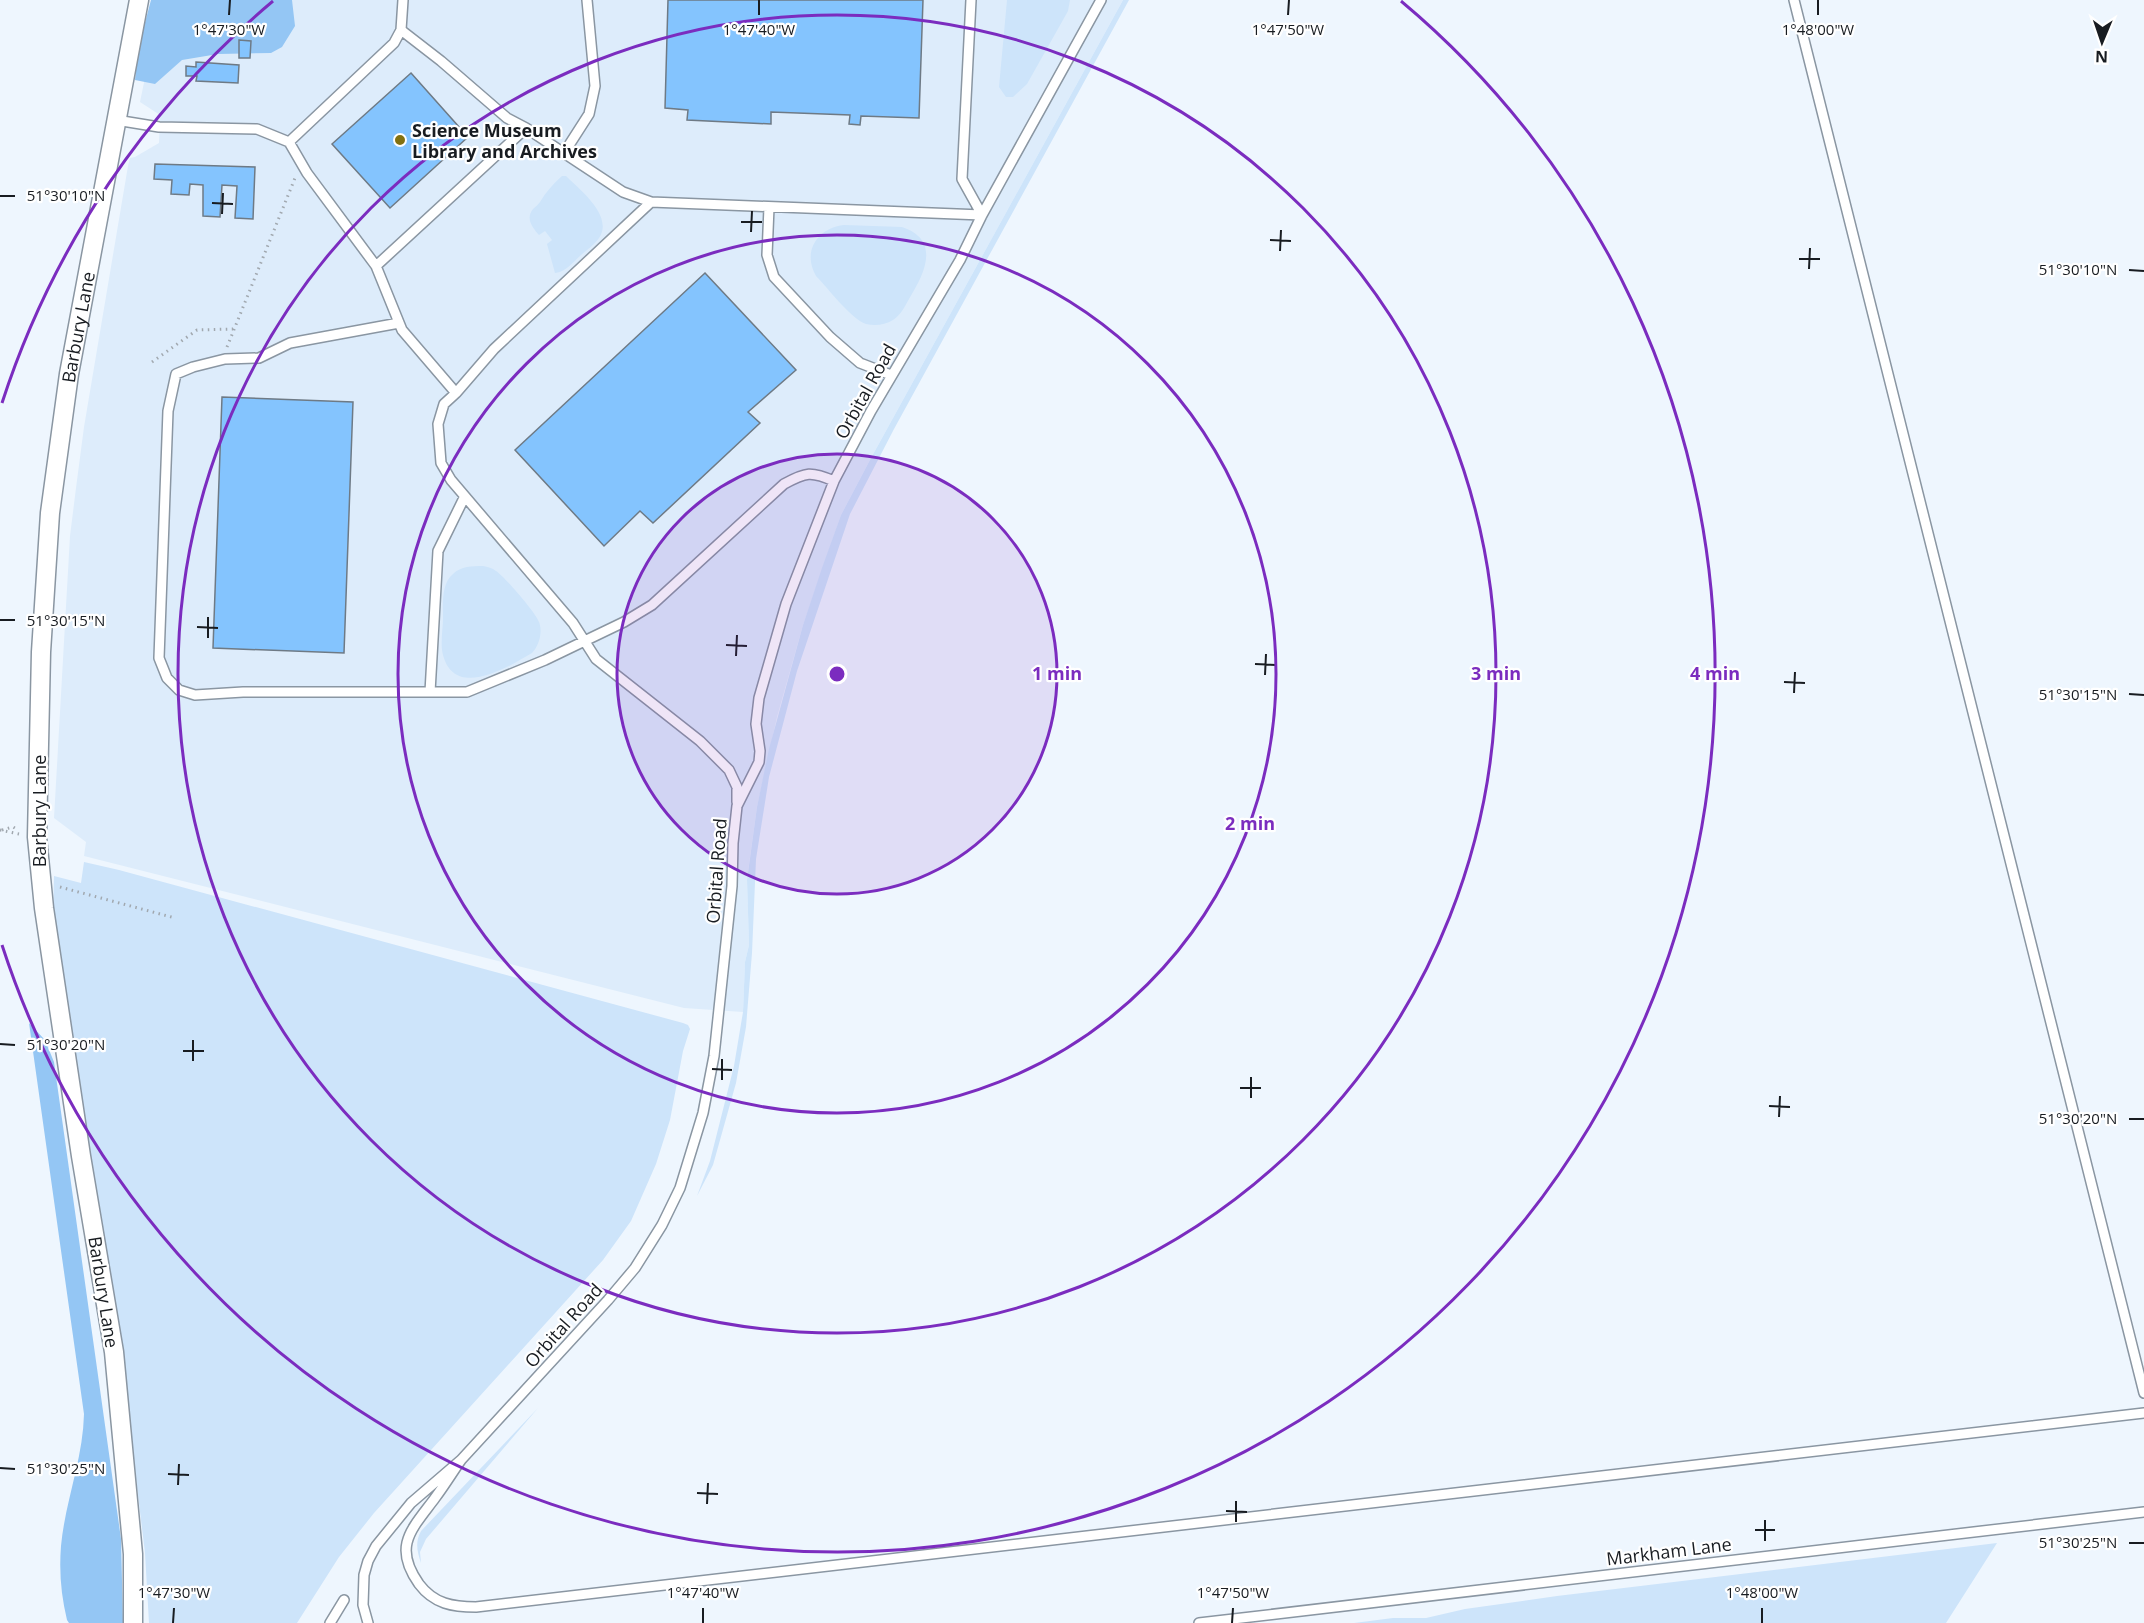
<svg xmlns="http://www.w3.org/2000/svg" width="2144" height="1623" font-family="'Open Sans',sans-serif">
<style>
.built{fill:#ddecfb}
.green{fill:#cde4fa}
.forest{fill:#94c6f4}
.building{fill:#84c4fe;stroke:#6e7a85;stroke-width:1.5}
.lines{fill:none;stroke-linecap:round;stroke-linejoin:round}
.service-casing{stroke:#8a96a2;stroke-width:12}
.minor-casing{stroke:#8a96a2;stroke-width:21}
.path{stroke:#a1a8af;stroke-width:3;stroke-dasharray:1.5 4.5;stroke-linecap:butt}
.service{stroke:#fff;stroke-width:9}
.minor{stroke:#fff;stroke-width:18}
.ticks{fill:none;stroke:#181c21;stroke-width:2}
.ring{fill:none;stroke:#7b2cbf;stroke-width:3}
.poi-dot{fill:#827010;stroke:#fff;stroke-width:2}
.labels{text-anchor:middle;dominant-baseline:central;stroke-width:4.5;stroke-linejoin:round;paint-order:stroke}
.poi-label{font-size:18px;font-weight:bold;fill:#181c21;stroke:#fff;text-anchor:start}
.street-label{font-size:18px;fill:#181c21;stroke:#fff}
.ticks-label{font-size:15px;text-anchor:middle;fill:#181c21;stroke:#fff;stroke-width:4.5;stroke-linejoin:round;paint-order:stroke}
.centre{fill:#7b2cbf;stroke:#fff;stroke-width:3}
.ring-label{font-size:18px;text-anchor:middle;font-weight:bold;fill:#7b2cbf;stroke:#fff;stroke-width:4.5;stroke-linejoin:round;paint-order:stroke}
</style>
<rect width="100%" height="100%" fill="#eef6fe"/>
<!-- built -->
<path class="built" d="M161 0H1123L871 458 841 515 803 625 777 717 757 807 747 879 749 945 745 962 743 1012 684 1008 84 856 86 842 54 818 70 536 76 488 84 427 128 166 130 158 135 157 159 143 160 115 140 102Z"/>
<!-- green -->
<path class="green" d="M1007 0H1070L1068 11 1027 84 1013 97H1006L999 87Z
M1123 0H1129L894 429 850 514 797 671 769 777 756 859 752 953 746 1027 736 1083 713 1165 697 1196 710 1161 734 1066 743 1012 745 962 749 945 747 880 757 807 769 749 803 625 822 568 841 515 871 458Z
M562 176H566C580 190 614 216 599 238 595 244 587 250 581 255 573 262 566 272 555 273L547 244 552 240 545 231 539 235C533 228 525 219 533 209 535 207 538 205 540 202 546 192 553 184 562 176Z
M844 225 902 227C941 240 925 273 909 299 905 306 901 315 893 320 885 325 875 326 866 324 851 319 828 288 816 276 802 252 817 228 844 225Z
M483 566C488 567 492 568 496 571 505 577 536 613 539 622 543 632 539 646 532 653 508 667 455 700 443 655 440 644 443 629 443 618 443 604 441 584 453 574 461 566 472 566 483 566Z
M84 862 119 870 683 1023 688 1025 690 1029 683 1051 670 1120 656 1164 631 1221 603 1260 374 1513 339 1557 297 1623H149L145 1553 131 1437 53 915 54 876 81 883Z
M538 1408 426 1539 420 1552 421 1563C417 1551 415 1542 421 1531Z
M1997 1543 1946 1623H1354L1393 1618H1426L1465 1609 1557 1596Z"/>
<!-- forest -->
<path class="forest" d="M151 0H292L295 26 282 47 271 53 218 54 182 60 155 84 135 80 138 49Z
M29 1023 45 1040 54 1062 121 1539 123 1623H69L67 1620C61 1595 59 1572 61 1546 65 1502 83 1459 84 1414Z"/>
<!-- building -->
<path class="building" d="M668 0H923L919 118 861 116 860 125 849 124 850 115 771 112V124L687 120 688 110 665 108Z
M239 40 251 41 250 58H239Z
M196 62 239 65 238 83 196 81 197 76H186V66L196 67Z
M411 73 468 137 390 208 332 144Z
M155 164 255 167 253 219 235 218 237 186 222 185 220 217 203 216V185L190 184 189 195 171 194 172 180 154 179Z
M705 273 796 370 748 412 760 423 653 523 640 511 604 546 515 450Z
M222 397 353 402 344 653 213 648Z"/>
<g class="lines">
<defs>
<path id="service" d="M971 0 962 179 982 215
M1794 0 2144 1393
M401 30 441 61 507 118 526 128 623 192 651 202 982 215
M116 120 159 127 257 129 289 142 307 173 376 266 402 330 456 393 444 404 438 424 441 463 451 480 573 623 596 659 700 741 729 770 737 787V802
M289 142 394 43 401 30 403 0
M564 153 589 114 595 86 587 0
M769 207 767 255 774 277 830 337 860 363 891 375
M376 266 526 128
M399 323 290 343 259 358 225 359 193 367 176 374 168 411 159 658 167 678 179 690 195 695 243 692H467L545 660 624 622 652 605 784 484C806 472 811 471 834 481
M456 393 494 349 651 202
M430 692 438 551 464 498
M461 1460C452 1473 444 1486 435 1498 412 1529 392 1546 419 1584 434 1604 453 1607 476 1607L2144 1413
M330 1623 344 1600
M368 1623 363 1605 364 1575 368 1561 376 1546 411 1503 461 1460 608 1300 635 1268 662 1225 680 1188 703 1113 714 1056 732 886 733 843 737 806 759 762 760 751 756 724 759 698 786 604 834 481 871 411 960 260 982 215 1101 0
M1199 1623 2144 1512"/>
<g id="minor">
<path id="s1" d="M133 1623V1554L114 1352 81 1156 44 908 37 837 41 652 50 513 69 374 139 0"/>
</g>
</defs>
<!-- service casing -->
<use href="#service" class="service-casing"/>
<!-- minor casing -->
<use href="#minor" class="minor-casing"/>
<!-- path -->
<path class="path" d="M227 347 295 178
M152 362 197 330 233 329
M0 830 19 834
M2 830 13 827 18 830
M60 887 175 918"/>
<!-- service -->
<use href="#service" class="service"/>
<!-- minor -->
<use href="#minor" class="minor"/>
</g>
<!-- ticks -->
<path class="ticks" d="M229 15 230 0M759 15V0M1288 15 1289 0M1818 15V0M0 196H15M212 203 233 204M222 214 223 193M741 222H762M751 232 752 211M1270 240 1291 241M1280 251 1281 230M1799 259H1820M1809 269 1810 248M2129 270 2144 271M0 620H15M197 627 218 628M208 638V617M726 645 747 646M736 656 737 635M1255 664 1276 665M1265 675 1266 654M1784 682 1805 683M1794 693 1795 672M2129 694 2144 695M0 1044 15 1045M183 1051H204M193 1061V1040M712 1069 732 1070M722 1080V1059M1240 1088H1261M1251 1098V1077M1769 1106 1790 1107M1779 1117 1780 1096M2129 1119H2144M0 1468 15 1469M168 1474 189 1475M178 1485 179 1464M697 1493 718 1494M707 1504 708 1483M1226 1511 1247 1512M1236 1522V1501M1755 1530H1775M1765 1541V1520M2129 1543H2144M173 1623 174 1608M703 1623V1608M1232 1623 1233 1608M1762 1623V1608"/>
<!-- distance rings -->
<circle cx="837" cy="674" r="220" fill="#7b2cbf" fill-opacity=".12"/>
<g class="ring">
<circle cx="837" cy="674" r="220"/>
<circle cx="837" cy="674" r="439"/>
<circle cx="837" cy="674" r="659"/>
<path d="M2 403A878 878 0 0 1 273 1M1401 1A878 878 0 1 1 2 945"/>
</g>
<!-- markers -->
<circle class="poi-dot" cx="400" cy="140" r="6"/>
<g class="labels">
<!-- poi labels -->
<g class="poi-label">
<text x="412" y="130">Science Museum<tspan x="412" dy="21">Library and Archives</tspan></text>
</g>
<!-- street labels -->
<g class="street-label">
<text stroke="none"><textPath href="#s1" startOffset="1305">Barbury Lane</textPath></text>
<text transform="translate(865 391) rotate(-61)">Orbital Road</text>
<text transform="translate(39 811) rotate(-90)">Barbury Lane</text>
<text transform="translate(716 871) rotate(-86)">Orbital Road</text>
<text transform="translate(104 1292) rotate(81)">Barbury Lane</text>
<text transform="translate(563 1325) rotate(-48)">Orbital Road</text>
<text transform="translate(1669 1551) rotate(-7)">Markham Lane</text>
</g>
</g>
<g class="ticks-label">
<text x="229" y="35">1°47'30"W</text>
<text x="759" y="35">1°47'40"W</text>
<text x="1288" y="35">1°47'50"W</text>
<text x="1818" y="35">1°48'00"W</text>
<text x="66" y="201">51°30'10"N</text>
<text x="2078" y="275">51°30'10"N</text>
<text x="66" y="626">51°30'15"N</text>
<text x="2078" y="700">51°30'15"N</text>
<text x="66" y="1050">51°30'20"N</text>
<text x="2078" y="1124">51°30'20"N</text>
<text x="66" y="1474">51°30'25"N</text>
<text x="2078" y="1548">51°30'25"N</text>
<text x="174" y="1598">1°47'30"W</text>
<text x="703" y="1598">1°47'40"W</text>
<text x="1233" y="1598">1°47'50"W</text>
<text x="1762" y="1598">1°48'00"W</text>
</g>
<circle cx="837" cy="674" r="9" class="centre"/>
<g class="ring-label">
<text x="1057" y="680">1 min</text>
<text x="1496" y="680">3 min</text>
<text x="1715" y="680">4 min</text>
<text x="1250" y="830">2 min</text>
</g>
<!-- north arrow -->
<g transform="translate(2102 42) rotate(182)" stroke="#ffffff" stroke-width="4.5" paint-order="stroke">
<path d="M0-4.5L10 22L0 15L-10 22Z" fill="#181c21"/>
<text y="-9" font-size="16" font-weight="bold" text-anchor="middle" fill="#181c21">N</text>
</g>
</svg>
